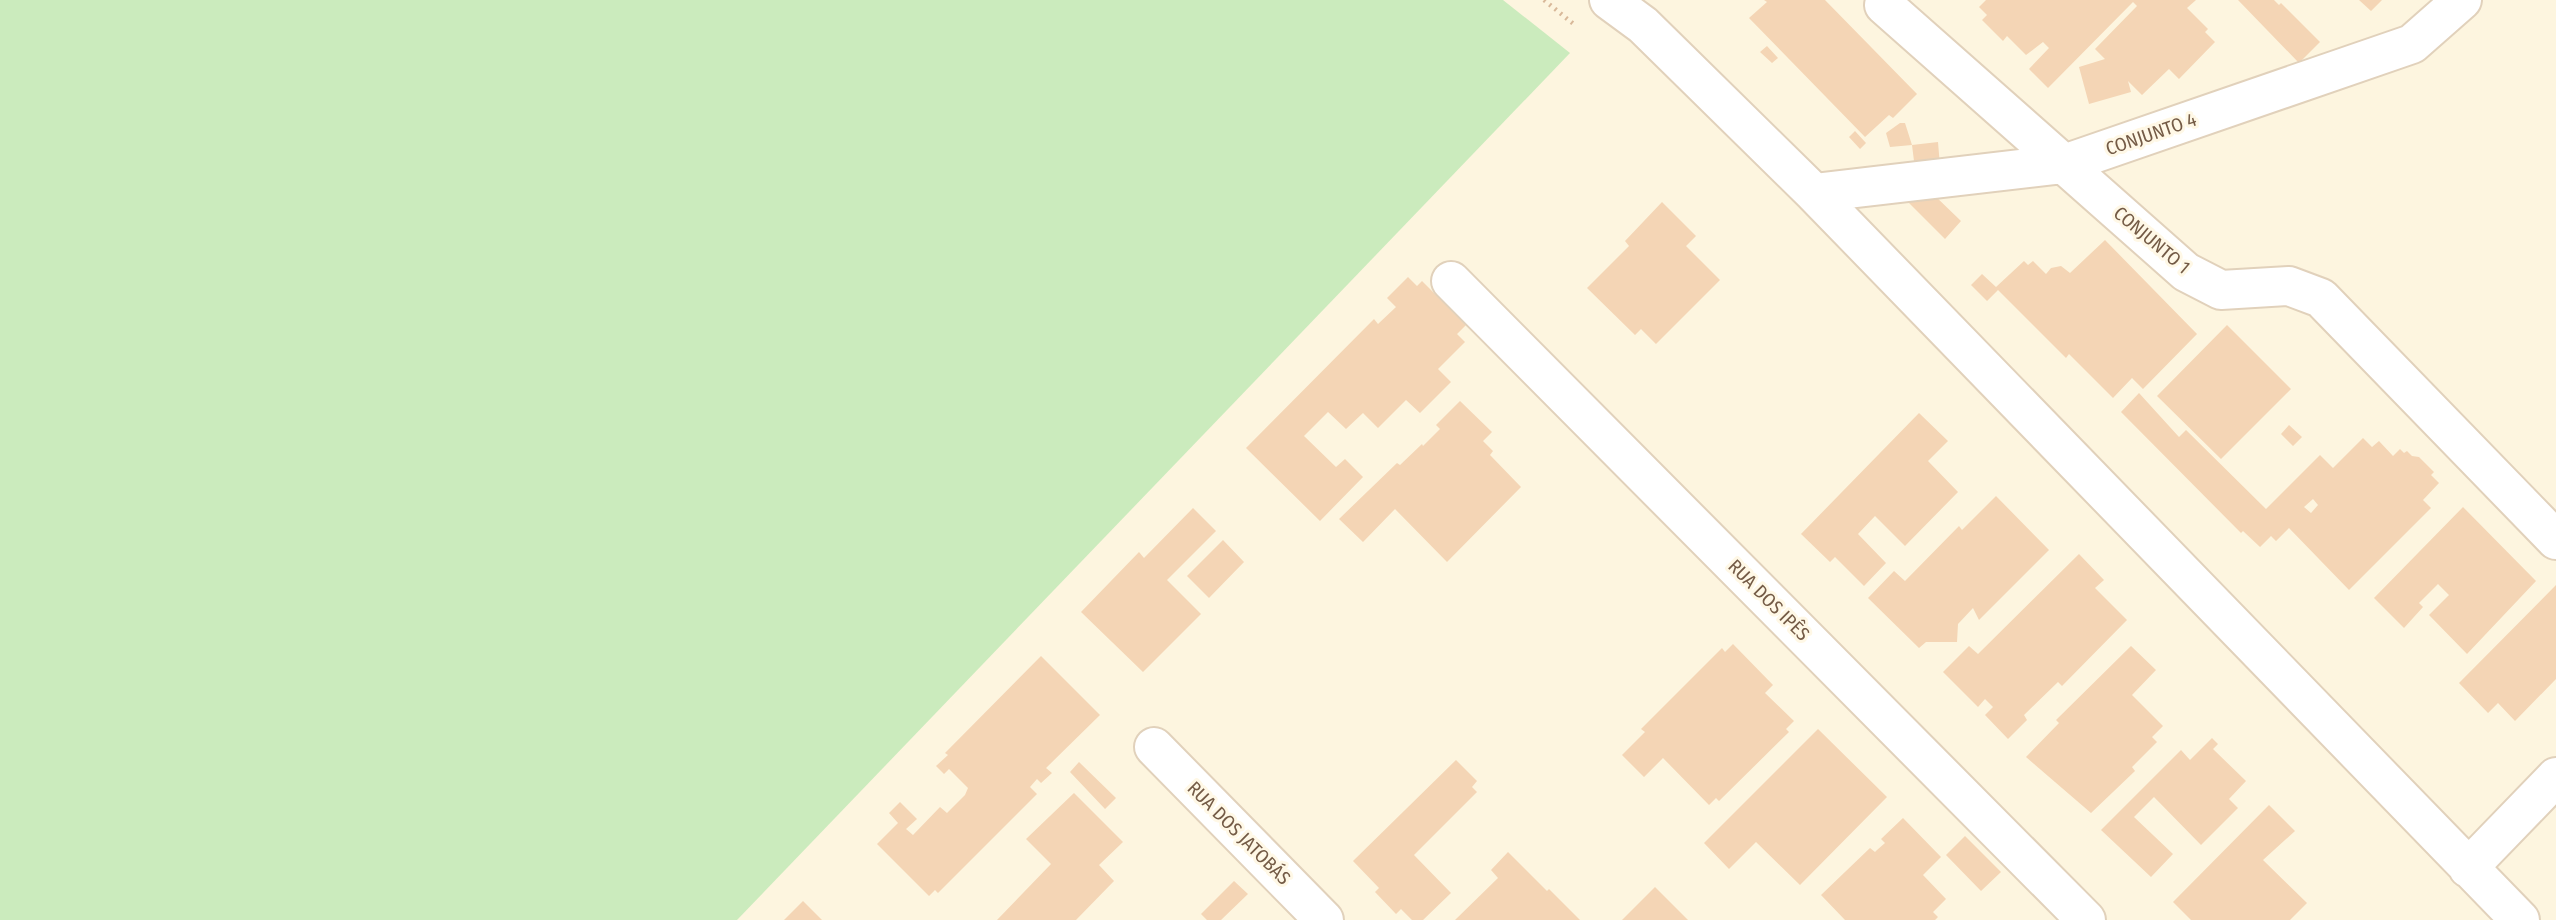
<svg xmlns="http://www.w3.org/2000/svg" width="2556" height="920" font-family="'Fira Sans Condensed',sans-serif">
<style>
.green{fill:#cbebbd}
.building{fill:#f4d5b5;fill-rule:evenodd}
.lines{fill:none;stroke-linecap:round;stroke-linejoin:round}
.minor-casing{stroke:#e1d1bb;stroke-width:42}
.path{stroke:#d8b899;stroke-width:4.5;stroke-dasharray:2 5;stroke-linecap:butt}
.minor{stroke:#fff;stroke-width:38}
.labels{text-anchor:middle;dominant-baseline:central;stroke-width:6;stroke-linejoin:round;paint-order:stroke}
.street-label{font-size:19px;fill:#745b46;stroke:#fff8e6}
</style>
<rect width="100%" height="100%" fill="#fdf5df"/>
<!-- green -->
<path class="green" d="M0 0H1503L1570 53 737 920H0Z"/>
<!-- building -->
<path class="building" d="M1764 0H1825L1917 94 1893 118 1889 115 1865 137 1749 18 1767 2Z
M1986 0H2196L2187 8 2208 29 2205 32 2215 42 2179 79 2169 69 2142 95 2128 81 2131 92 2089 104 2079 67 2105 59 2095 49 2137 6 2133 2 2048 88 2029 69 2049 48 2043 42 2026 55 2007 36 2003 41 1982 20 1987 15 1979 7Z
M2238 0H2274L2279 5 2281 3 2320 42 2299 63Z
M2359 0H2382L2371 11Z
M1767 46 1778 58 1772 63 1760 52Z
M1900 123H1905L1912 145 1890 147 1886 133Z
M1855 131 1866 143 1860 149 1849 137Z
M1938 142 1941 178 1932 193 1961 221 1945 239 1899 193 1916 177 1912 145Z
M1662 202 1696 236 1686 246 1720 280 1656 344 1641 329 1635 335 1587 288 1629 246 1625 241Z
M2105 240 2197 334 2143 389 2132 378 2113 398 2069 354 2066 358 1998 290 1987 301 1971 285 1982 274 1996 287 2024 261 2028 265 2033 261 2046 274 2051 268 2061 266 2070 273Z
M1408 277 1417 286 1422 281 1466 325 1457 334 1465 342 1438 369 1451 382 1420 413 1406 400 1378 428 1363 413 1346 429 1328 412 1304 436 1336 467 1345 459 1363 477 1320 521 1246 448 1374 319 1378 324 1396 307 1387 298Z
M2227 325 2291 389 2221 459 2157 396Z
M2139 393 2179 437 2186 430 2266 509 2320 455 2333 468 2363 438 2372 447 2379 441 2393 456 2400 449 2404 453 2407 451 2412 456 2419 457 2434 472 2431 475 2439 483 2423 500 2431 508 2349 590 2289 528 2276 541 2271 536 2260 547 2243 531 2241 533 2121 412ZM2313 499 2318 505 2311 513 2304 507Z
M1460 401 1492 432 1483 441 1493 451 1490 455 1521 487 1447 562 1395 509 1363 542 1339 519 1397 463 1400 465 1422 444 1423 446 1440 429 1436 425Z
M1919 413 1948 441 1928 461 1958 492 1905 546 1875 516 1858 534 1886 563 1864 586 1835 557 1830 562 1801 534Z
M2289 425 2302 437 2293 446 2281 434Z
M1996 496 2049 550 1979 620 1973 608 1958 624 1957 642H1926L1919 648 1868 598 1894 571 1905 581 1959 526 1962 530Z
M2463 507 2536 581 2467 654 2429 615 2449 595 2438 584 2419 603 2423 607 2404 628 2374 598Z
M1193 508 1216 531 1167 580 1201 614 1143 672 1081 612 1139 552 1144 558Z
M1223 540 1244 562 1209 598 1187 576Z
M2079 554 2104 580 2095 588 2127 620 2062 686 2058 682 2024 715 2027 720 2008 739 1985 715 1993 707 1985 699 1978 707 1943 672 1969 646 1978 654Z
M2556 585V679L2515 721 2498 703 2488 713 2459 683Z
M1733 644 1773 685 1765 693 1794 721 1786 729 1789 732 1719 801 1716 798 1709 805 1663 758 1644 777 1622 755 1645 732 1641 729 1722 648 1725 652Z
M2131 646 2156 670 2132 695 2163 726 2152 737 2157 742 2132 767 2135 771 2091 813 2026 757 2059 723 2056 720Z
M1041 656 1100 715 1046 768 1052 773 1041 783 1037 779 1030 787 1037 794 938 893 935 890 929 896 877 844 898 823 889 813 900 802 917 819 906 829 913 835 940 807 947 813 965 795 968 788 949 769 944 774 936 766 948 755 945 753Z
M1818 729 1887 797 1800 885 1756 842 1729 869 1704 843Z
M2212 738 2218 744 2213 749 2246 781 2229 799 2238 808 2201 845 2154 797 2134 817 2173 854 2151 877 2101 830 2181 750 2190 760Z
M1456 760 1477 781 1472 787 1477 792 1414 855 1451 893 1423 920H1412L1401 909 1396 914 1375 892 1379 888 1353 861Z
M1079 762 1116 798 1105 809 1070 772Z
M1074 793 1123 842 1099 865 1114 881 1076 920H997L1051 864 1026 839Z
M2269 805 2295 831 2263 860 2307 903 2290 920H2191L2173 902Z
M1903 818 1941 857 1923 875 1946 899 1933 912 1938 917 1935 920H1845L1821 895 1870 848 1875 852 1877 850 1885 843 1881 839Z
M1965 836 2001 872 1981 891 1946 855Z
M1508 852 1547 891 1549 889 1580 920H1455L1498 878 1491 870Z
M1234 881 1248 894 1221 920H1207L1201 914Z
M1655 887 1688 920H1622Z
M803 901 822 920H784Z"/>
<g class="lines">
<defs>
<path id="minor" d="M1609 0 1643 25 1814 193 2520 920
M1884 5 2186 272 2221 290 2289 286 2321 298 2556 540
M1814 193 2064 164 2412 44 2462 0
M1451 281 2086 920
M1154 747 1324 920
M2468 868 2556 777"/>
</defs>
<!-- minor casing -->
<use href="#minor" class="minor-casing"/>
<!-- path -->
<path class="path" d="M1544 0 1576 26"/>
<!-- minor -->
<use href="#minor" class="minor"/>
</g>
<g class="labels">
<!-- street labels -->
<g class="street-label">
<text transform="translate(2151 134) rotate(-19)">CONJUNTO 4</text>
<text transform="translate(2152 240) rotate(40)">CONJUNTO 1</text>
<text transform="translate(1769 600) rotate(45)">RUA DOS IPÊS</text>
<text transform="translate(1239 833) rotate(45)">RUA DOS JATOBÁS</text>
</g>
</g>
</svg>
